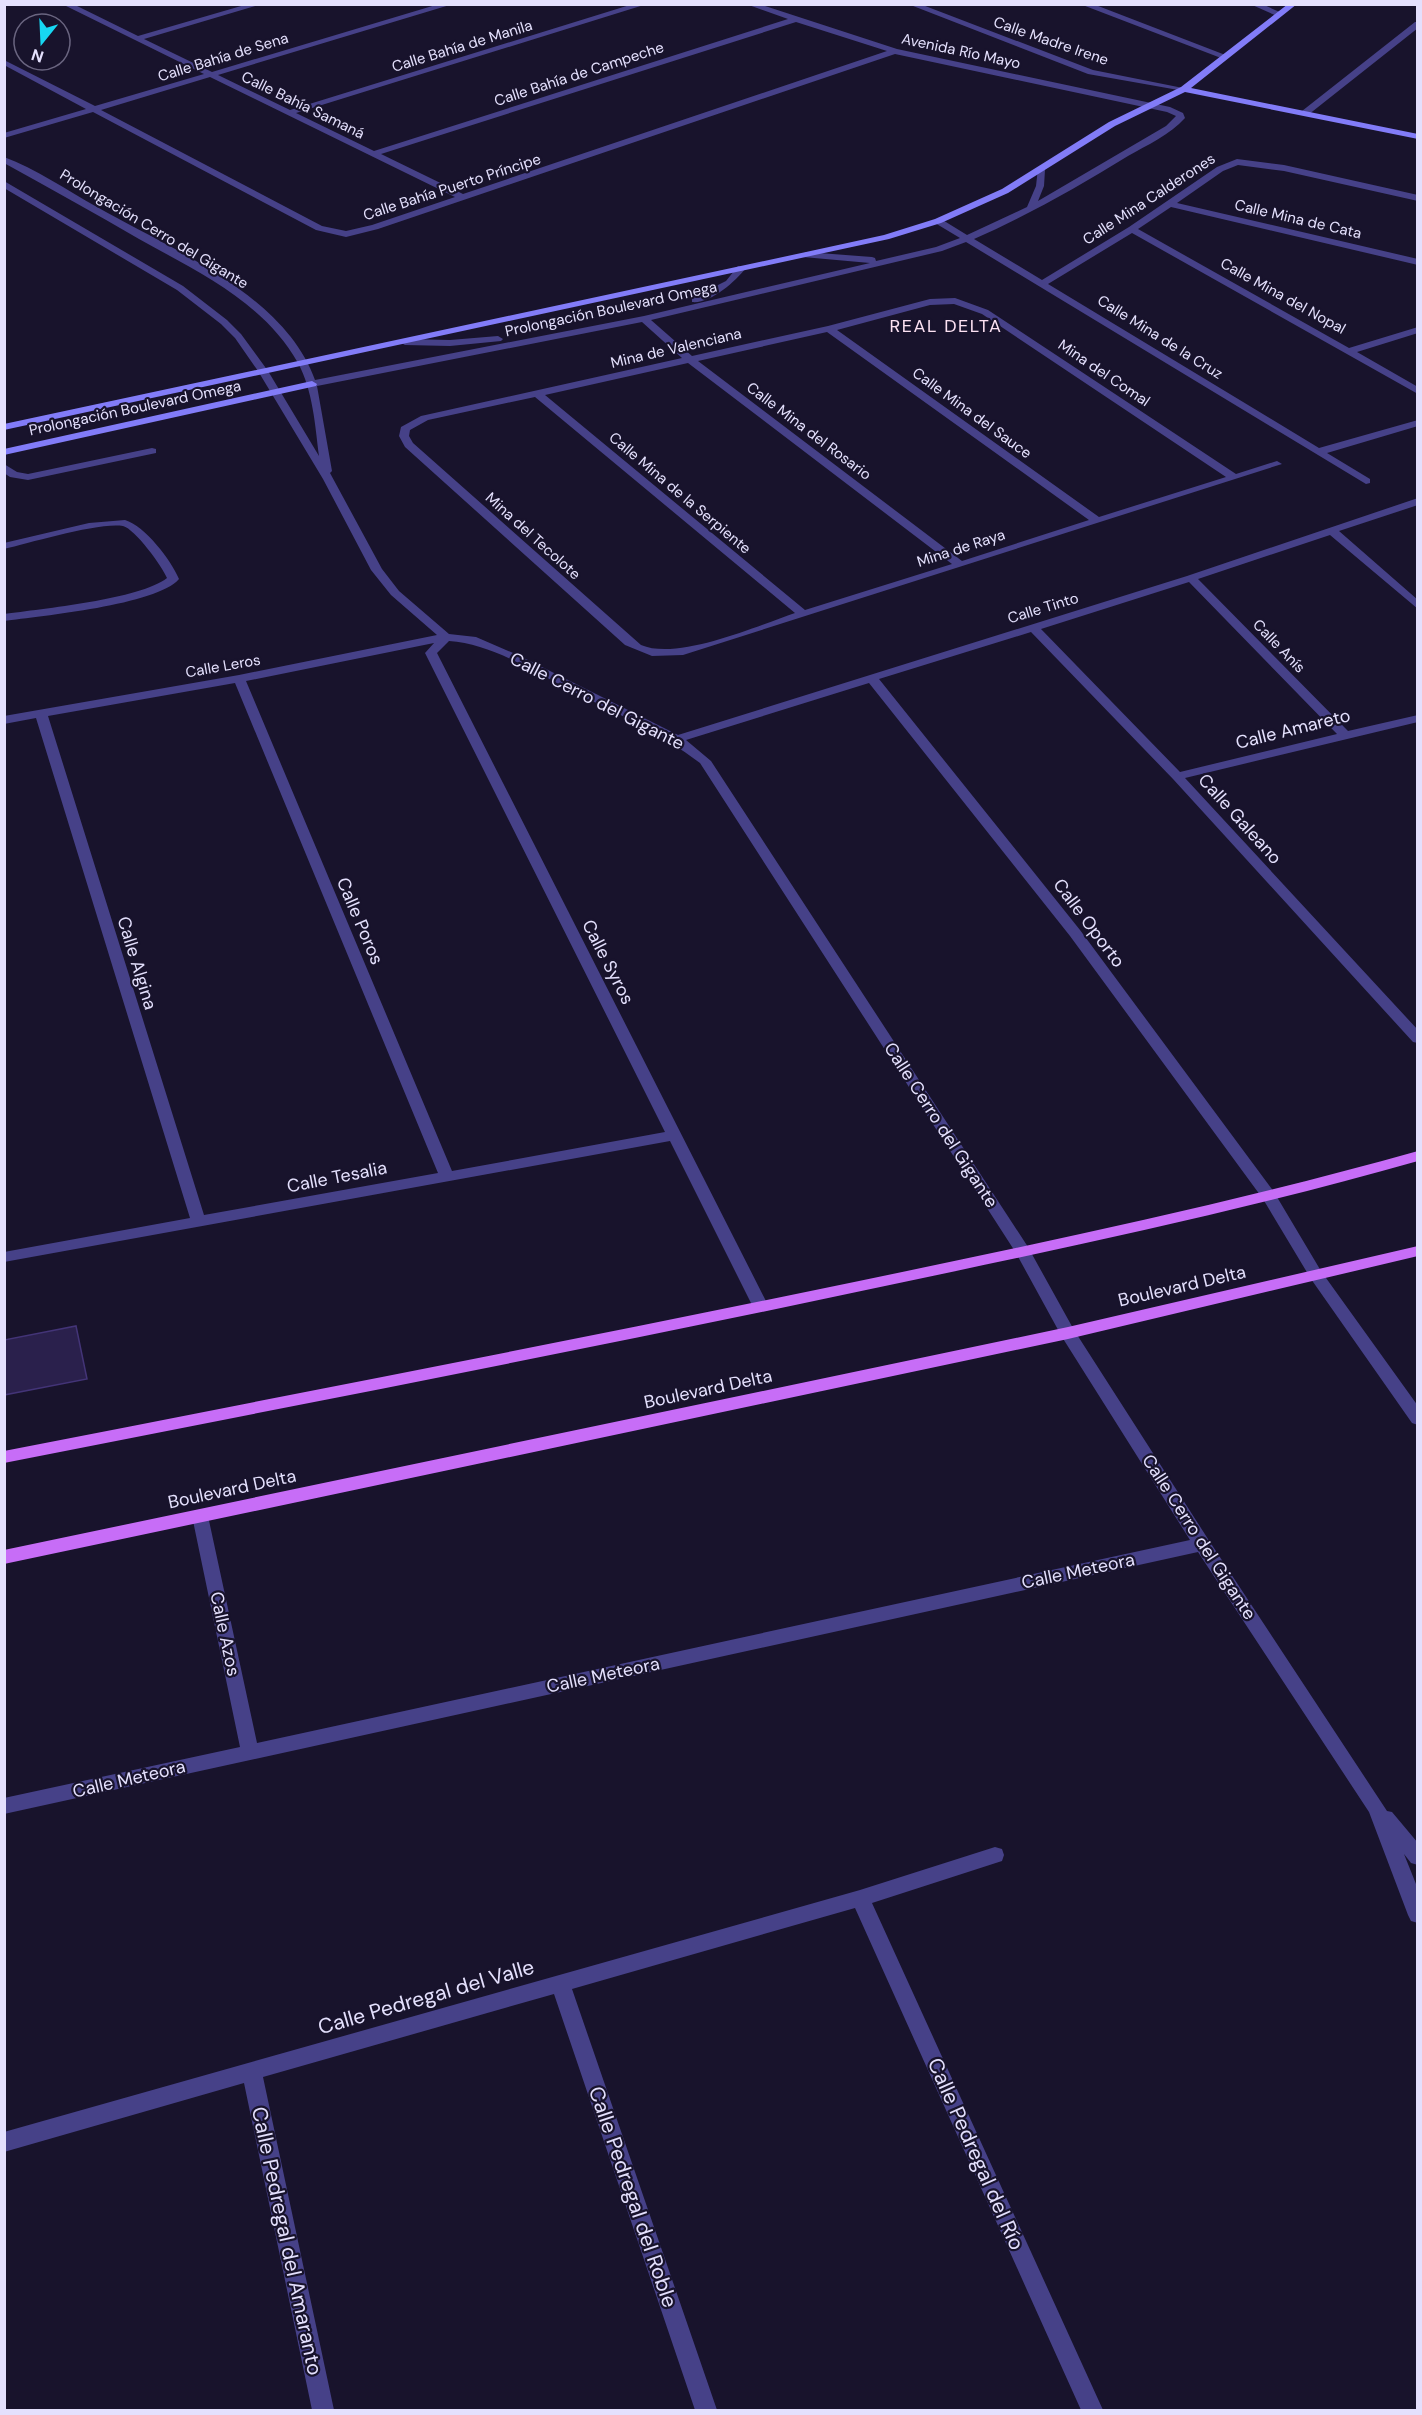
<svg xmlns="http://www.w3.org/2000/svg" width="1422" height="2415" font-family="'DM Sans',sans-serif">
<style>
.building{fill:#2a204c;stroke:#433477;stroke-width:1.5}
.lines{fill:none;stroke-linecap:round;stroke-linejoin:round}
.lane{fill:#464188;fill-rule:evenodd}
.street{fill:#464188;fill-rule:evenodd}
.secondary{fill:#827cf8;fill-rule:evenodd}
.primary{fill:#c76df7;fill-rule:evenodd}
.labels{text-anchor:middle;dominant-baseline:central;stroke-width:4.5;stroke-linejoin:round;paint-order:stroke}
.far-street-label{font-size:15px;fill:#e4e0fd;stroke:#18132c}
.far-quarter-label{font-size:18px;letter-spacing:1.5px;fill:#fde2f3;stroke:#18132c}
.street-label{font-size:18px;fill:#e4e0fd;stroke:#18132c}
.near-street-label{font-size:21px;fill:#e4e0fd;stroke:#18132c}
</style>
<rect width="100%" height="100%" fill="#18132c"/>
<!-- building -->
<path class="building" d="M76 1326 87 1379 4 1395V1340Z"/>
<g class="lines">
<!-- lane -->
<path class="lane" d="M152 448 156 449V453L28 480 10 477 4 473V464L17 472 28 474Z"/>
<!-- street -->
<path class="street" d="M62 4H73L138 36 248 4H262L144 39 212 72 439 4H453L218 75 290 110 633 4H647L296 113 374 151 788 19 746 4H759L897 49 1170 107 1183 113 1185 118C1170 135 1147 145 1128 156 1078 187 1028 215 974 239L1042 280 1129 227 1217 167 1237 159 1284 165 1418 195V201L1284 171 1238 165 1223 171 1177 203 1418 259V265L1171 207 1138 229 1349 348 1418 327V333L1357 352 1418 387V394L1132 233 1048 284 1319 448 1418 420V426L1327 453 1370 479V483L1366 484 966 242 942 251 651 320 692 356 828 326 930 299 955 298 988 310 1236 474 1277 461 1282 464 683 655 652 656 625 645 405 447 399 436 401 427 421 416 682 358 642 322 317 386 332 471 330 473 382 569 399 591 449 634 476 637 520 656 678 735 1187 576 1418 498V505L1339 531 1418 600V609L1330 535 1198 579 1348 731 1418 715V722L1185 778 1418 1030V1043L1413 1042 1173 779 1031 632 879 679 1080 930 1274 1192 1321 1271 1418 1406V1425L1412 1423 1311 1279 1263 1199 1070 936 869 683 686 740 711 761 1028 1247 1074 1330 1208 1539 1387 1811 1392 1812 1418 1843V1865L1411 1863 1404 1854 1418 1889V1923L1411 1921 1408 1915 1369 1812 1198 1552 4 1814V1798L240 1747 192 1516 194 1511 200 1510 206 1511 208 1516 257 1743 1190 1540 1062 1337 1016 1253 700 763C661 733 616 713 572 691 533 671 492 644 449 641L437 653 769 1307 767 1311H755L670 1141 4 1262V1252L190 1218 36 718 4 724V716L239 675 437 635 391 595 371 570 323 479 258 371 235 338 221 324 177 290 4 188V181L183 286 227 320 241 334 268 371 319 456C315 425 313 391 298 363 264 302 198 272 139 239 95 213 49 188 4 163V157C35 168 68 191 97 207 171 249 285 295 315 380L644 316 870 263 803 257 801 255 806 252 872 257 875 258 876 261 936 247 960 238 935 223V219H941L967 235 1027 207 1036 186 1038 168 1045 170 1044 186 1038 201 1166 126 1176 116 1167 112 895 54 378 229 346 237 316 230 93 112 4 138V133L86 109 4 65V60L95 106 204 74ZM796 22 887 51 463 194 381 154ZM210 77 455 197 372 225 346 231 322 226 101 110ZM954 304 982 314 1226 477 1099 517 837 330 930 305ZM827 332 1089 520 962 561 698 361ZM688 363 952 564 805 610 545 395ZM535 397 795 613C757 626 678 661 641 645L413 443 409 436 410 430 428 420ZM1189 582 1337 734 1180 772 1041 629ZM434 643 425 653 665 1132 452 1171 246 681ZM235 683 438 1173 204 1215 48 716Z
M908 4H920L1093 70 1188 89 1184 91 1088 74Z
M1080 4H1093L1228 56 1221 58Z
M1250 4H1262L1284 14 1277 16Z
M1415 22H1418V28L1308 115H1302V111Z
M738 266 746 268C735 282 710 304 692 302V298L726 281Z
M498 336 503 339 501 341 450 346 405 345 400 342 405 339 450 340Z
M125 520C145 526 171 560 179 579 157 605 41 616 4 621V614C41 609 141 599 167 578 162 566 135 529 123 526 99 522 30 543 4 549V543L89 523Z
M995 1847 1002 1849 1004 1855 1002 1861 872 1903 1103 2410H1081L855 1908 572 1989 717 2410H695L554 1994 263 2077 334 2410H312L244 2083 4 2152V2132L860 1890Z"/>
<!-- secondary -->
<path class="secondary" d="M1288 4H1297L1191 88 1418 134V139L1185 92 1115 126 1008 193 941 223 889 239 4 430V424L806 252 884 235 935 219 1002 189 1109 122 1181 87Z
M312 381 317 384 316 386 4 455V449Z"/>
<!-- primary -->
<path class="primary" d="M1418 1151V1161C1236 1213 1051 1251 866 1290 580 1351 292 1406 4 1463V1451C289 1395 575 1340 859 1281 1046 1242 1233 1203 1418 1151Z
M1418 1246V1256L1068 1339 4 1564V1550L1068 1327Z"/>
</g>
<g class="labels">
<!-- far-street labels -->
<g class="far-street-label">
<text transform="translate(1051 41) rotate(19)">Calle Madre Irene</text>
<text transform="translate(462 46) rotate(-17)">Calle Bahía de Manila</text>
<text transform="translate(961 51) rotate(12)">Avenida Río Mayo</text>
<text transform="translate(223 57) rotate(-17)">Calle Bahía de Sena</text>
<text transform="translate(579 74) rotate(-18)">Calle Bahía de Campeche</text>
<text transform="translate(303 105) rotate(26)">Calle Bahía Samaná</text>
<text transform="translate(452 187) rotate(-18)">Calle Bahía Puerto Príncipe</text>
<text transform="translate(1149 199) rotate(-33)">Calle Mina Calderones</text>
<text transform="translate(1298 219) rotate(13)">Calle Mina de Cata</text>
<text transform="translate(154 229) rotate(31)">Prolongación Cerro del Gigante</text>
<text transform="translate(1283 296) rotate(29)">Calle Mina del Nopal</text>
<text transform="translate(611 309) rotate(-12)">Prolongación Boulevard Omega</text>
<text transform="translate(1160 337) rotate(32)">Calle Mina de la Cruz</text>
<text transform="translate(676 348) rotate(-13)">Mina de Valenciana</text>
<text transform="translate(1104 373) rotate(34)">Mina del Comal</text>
<text transform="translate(135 408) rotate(-12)">Prolongación Boulevard Omega</text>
<text transform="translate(972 413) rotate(36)">Calle Mina del Sauce</text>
<text transform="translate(809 431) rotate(37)">Calle Mina del Rosario</text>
<text transform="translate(680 493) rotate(40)">Calle Mina de la Serpiente</text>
<text transform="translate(533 536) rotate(42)">Mina del Tecolote</text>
<text transform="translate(961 548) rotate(-18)">Mina de Raya</text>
<text transform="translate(1043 608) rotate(-17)">Calle Tinto</text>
<text transform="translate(1279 646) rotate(46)">Calle Anís</text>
<text transform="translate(223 666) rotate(-10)">Calle Leros</text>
</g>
<!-- far-quarter labels -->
<g class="far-quarter-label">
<text x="946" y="326">REAL DELTA</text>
</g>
<!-- street labels -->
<g class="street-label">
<text transform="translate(597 701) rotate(27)">Calle Cerro del Gigante</text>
<text transform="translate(1293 729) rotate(-14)">Calle Amareto</text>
<text transform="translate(1240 819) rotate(48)">Calle Galeano</text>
<text transform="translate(360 921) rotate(67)">Calle Poros</text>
<text transform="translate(1089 923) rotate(53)">Calle Oporto</text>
<text transform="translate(608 962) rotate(63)">Calle Syros</text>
<text transform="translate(137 963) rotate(73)">Calle Algina</text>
<text transform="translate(941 1125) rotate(57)">Calle Cerro del Gigante</text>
<text transform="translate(337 1177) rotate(-11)">Calle Tesalia</text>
<text transform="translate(1182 1286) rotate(-13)">Boulevard Delta</text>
<text transform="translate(708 1389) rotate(-12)">Boulevard Delta</text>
<text transform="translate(232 1489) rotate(-12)">Boulevard Delta</text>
<text transform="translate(1199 1537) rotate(57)">Calle Cerro del Gigante</text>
<text transform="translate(1078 1571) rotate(-12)">Calle Meteora</text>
<text transform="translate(225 1634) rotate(78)">Calle Azos</text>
<text transform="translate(603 1675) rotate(-12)">Calle Meteora</text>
<text transform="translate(129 1779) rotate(-13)">Calle Meteora</text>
</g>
<!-- near-street labels -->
<g class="near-street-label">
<text transform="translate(426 1997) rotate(-16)">Calle Pedregal del Valle</text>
<text transform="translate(976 2154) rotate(66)">Calle Pedregal del Río</text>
<text transform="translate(633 2197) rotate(71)">Calle Pedregal del Roble</text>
<text transform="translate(287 2241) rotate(78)">Calle Pedregal del Amaranto</text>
</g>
</g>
<!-- border -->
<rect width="1422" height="2415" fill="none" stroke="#e4e0fd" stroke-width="12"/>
<!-- north arrow -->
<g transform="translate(42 42) rotate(198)"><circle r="28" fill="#18132c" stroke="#6a6580" stroke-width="1.5"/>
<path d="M0-4.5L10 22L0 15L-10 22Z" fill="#17d7f3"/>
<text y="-9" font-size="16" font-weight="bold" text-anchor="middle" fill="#e4e0fd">N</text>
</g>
</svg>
